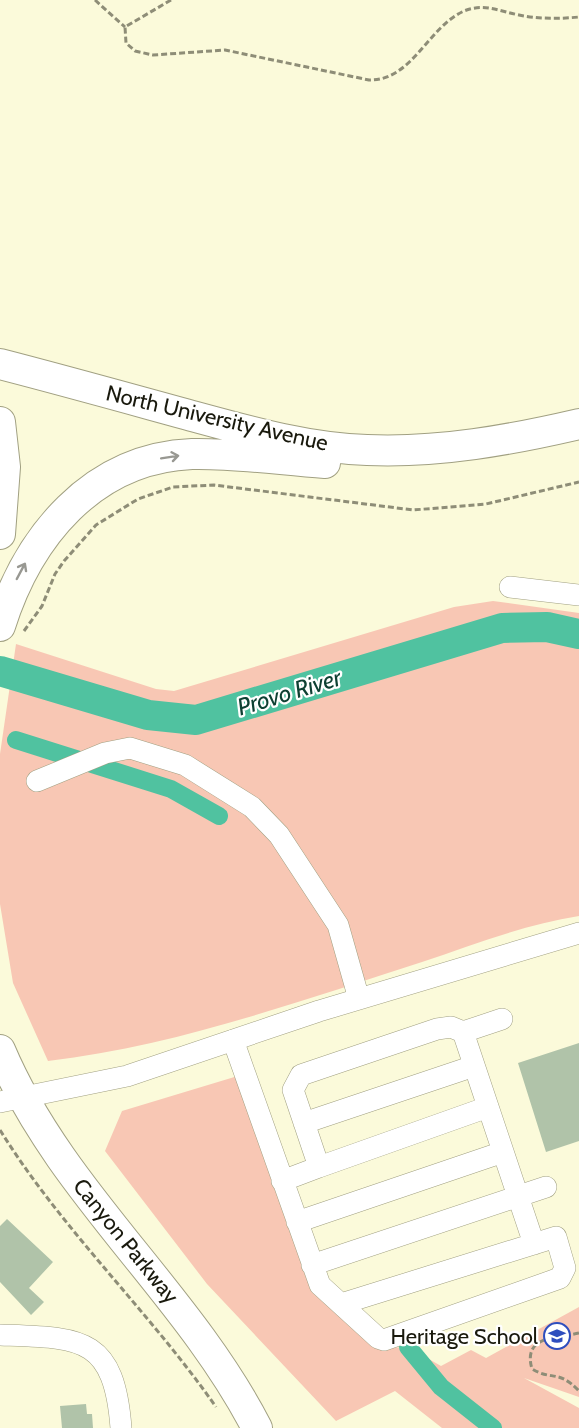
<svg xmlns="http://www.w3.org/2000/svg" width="579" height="1428" font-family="Cabin,sans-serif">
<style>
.green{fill:#f8c7b4}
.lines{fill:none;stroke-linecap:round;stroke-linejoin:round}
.canal{stroke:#50c2a0;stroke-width:18}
.river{stroke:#50c2a0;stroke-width:30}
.building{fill:#b0c3a9}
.minor-casing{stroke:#a1a082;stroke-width:22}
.highway-casing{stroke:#a1a082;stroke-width:32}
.path{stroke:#8e8d77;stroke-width:3;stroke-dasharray:6 3;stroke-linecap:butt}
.minor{stroke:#fff;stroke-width:21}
.highway{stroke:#fff;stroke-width:30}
.oneway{stroke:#989892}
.labels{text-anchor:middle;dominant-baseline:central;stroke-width:4.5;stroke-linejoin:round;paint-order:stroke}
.street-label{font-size:22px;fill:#19190d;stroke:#fff}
.poi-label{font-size:22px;fill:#19190d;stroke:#fff;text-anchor:end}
.water-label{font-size:24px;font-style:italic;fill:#0e4133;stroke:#fff}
</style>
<rect width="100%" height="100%" fill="#fbfada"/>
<!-- green -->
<path class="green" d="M493 601 579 613V916C526 924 473 945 422 962 300 1001 176 1046 48 1061L13 983 0 904V754L16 644 156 689 174 691 454 607Z
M241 1075 318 1287 387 1348 408 1347 441 1366 471 1350 486 1358 579 1307V1397L524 1378 579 1408V1428H442L395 1391 336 1421 207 1284 105 1151 122 1111Z"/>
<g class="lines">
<!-- canal -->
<path class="canal" d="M16 740 171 789 219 816
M408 1347 441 1387 493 1428"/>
<!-- river -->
<path class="river" d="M0 671 148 715 196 720 502 628 547 627 579 634"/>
</g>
<!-- building -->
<path class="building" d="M579 1043V1141L546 1152 518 1063Z
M7 1219 53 1262 29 1288 44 1302 31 1315 0 1282V1226Z
M86 1404 87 1414H92L93 1428H62L60 1406Z"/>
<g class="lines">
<defs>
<path id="minor" d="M510 587 579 595
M37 781 105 753 130 748 185 765 252 807 279 835 338 925 359 999
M502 1019 463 1032 534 1244
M233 1040 320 1285 378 1338 384 1340 560 1278 565 1268 556 1237 341 1304
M0 1102 127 1076 319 1011 579 933
M304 1123 474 1066
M319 1167 488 1107
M282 1181 319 1167 293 1090 301 1075 437 1029 451 1027 463 1032
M297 1222 503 1152
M312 1265 546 1187
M0 1335C80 1338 114 1335 121 1428"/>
<path id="highway" d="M0 364C62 380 123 397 185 414 244 430 305 448 367 450 439 453 510 440 579 424
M0 422 5 467 0 534
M0 626C28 537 92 458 192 454 236 453 281 460 325 463
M0 1050C60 1192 187 1292 257 1428"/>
</defs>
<!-- minor casing -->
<use href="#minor" class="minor-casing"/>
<!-- highway casing -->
<use href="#highway" class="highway-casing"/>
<!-- path -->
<path class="path" d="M95 0 125 27
M171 0 125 27 126 43 135 51 153 55 225 50 369 80C412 81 428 27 464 11 484 3 499 11 519 15 538 19 559 19 579 17
M24 631 42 606 55 574 64 561 96 525 138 499 173 487 214 485 413 510 486 504 579 482
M0 1130C62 1230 149 1311 216 1407
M579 1333C558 1338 522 1335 532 1369 552 1381 558 1369 579 1391"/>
<!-- minor -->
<use href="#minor" class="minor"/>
<!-- highway -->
<use href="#highway" class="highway"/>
</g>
<!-- one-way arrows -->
<defs><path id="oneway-shaft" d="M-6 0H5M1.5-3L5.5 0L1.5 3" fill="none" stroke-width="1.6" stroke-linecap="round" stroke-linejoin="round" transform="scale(1.5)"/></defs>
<g class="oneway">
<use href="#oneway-shaft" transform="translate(170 457) rotate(-9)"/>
<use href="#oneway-shaft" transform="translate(21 571) rotate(-62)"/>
</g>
<!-- icons -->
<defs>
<symbol id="school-ring" viewBox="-11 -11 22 22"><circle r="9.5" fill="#fff" stroke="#2e4ebe" stroke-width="1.5"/><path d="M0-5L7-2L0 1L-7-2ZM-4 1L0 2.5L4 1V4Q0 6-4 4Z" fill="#2e4ebe"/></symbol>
</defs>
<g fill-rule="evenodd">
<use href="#school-ring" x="542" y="1321" width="30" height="30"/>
</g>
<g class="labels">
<!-- street labels -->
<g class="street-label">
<text transform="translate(217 418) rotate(13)">North University Avenue</text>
<text transform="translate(126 1241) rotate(51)">Canyon Parkway</text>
</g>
<!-- poi labels -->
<g class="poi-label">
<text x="538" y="1336">Heritage School</text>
</g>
<!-- water labels -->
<g class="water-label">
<text transform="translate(289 692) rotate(-17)">Provo River</text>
</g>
</g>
</svg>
